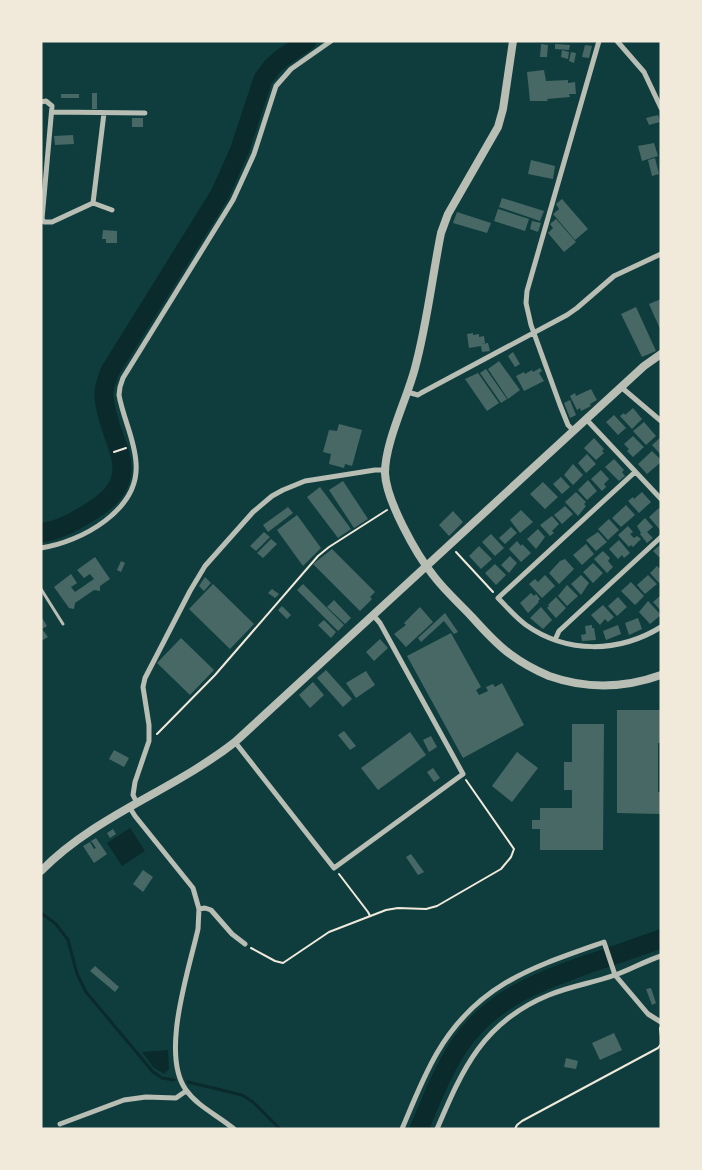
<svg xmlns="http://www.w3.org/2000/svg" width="702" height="1170" font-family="'Public Sans',sans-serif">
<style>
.water{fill:#0a2a2b}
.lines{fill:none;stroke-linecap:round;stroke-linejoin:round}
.stream{stroke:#0a2a2b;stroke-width:3}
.river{stroke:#0a2a2b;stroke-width:19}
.building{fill:#486865}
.path{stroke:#f1e9da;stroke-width:2}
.service{stroke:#b8beb3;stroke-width:3}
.minor{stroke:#b8beb3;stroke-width:5}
.tertiary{stroke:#b8beb3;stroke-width:8}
</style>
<rect width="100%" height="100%" fill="#0f3d3e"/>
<!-- water -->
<path class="water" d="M130 828 145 851 122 866 107 843Z
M168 1050 169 1069 164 1074 153 1067 142 1052Z"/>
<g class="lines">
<!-- stream -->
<path class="stream" d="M41 913 56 924 68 940 77 974 86 992 153 1072 162 1078 174 1080
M188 1082 242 1095 253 1102 280 1129"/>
<!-- river -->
<path class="river" d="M41 533C60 530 74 522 90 512 150 476 108 445 104 397 103 388 107 380 110 371L220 194 240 149 263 79 272 67 282 58 307 41
M419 1129C431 1101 442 1072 459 1046 491 999 537 982 588 964 613 956 637 947 661 939"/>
</g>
<!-- building -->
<path class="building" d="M541 44 548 45 547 57H540Z
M555 44 570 45 569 50 555 49Z
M585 45 592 46 589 58 582 57Z
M562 50 569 52 568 59 561 57Z
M571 52 576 53 574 63 569 61Z
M544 70 546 81 568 80V83L575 82 576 94H569L570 97 547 99 548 101H530L527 72Z
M92 93H97V109H92Z
M61 94H79V98H61Z
M658 115 660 122 649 125 646 118Z
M132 118H143V127H132Z
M73 135 74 144 55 145 54 136Z
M654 143 658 156 642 161 638 146Z
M655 158 659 174 652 176 648 160Z
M531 160 555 166 553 179 528 174Z
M502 198 544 211 540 221 499 207Z
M562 199 588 229 575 240 553 214 559 209 556 204Z
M498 209 529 219 525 231 494 221Z
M457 212 491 223 487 233 453 223Z
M556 219 576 242 564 252 548 233 553 228 550 224Z
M532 221 541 223 538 232 530 229Z
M103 230 117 231V243H106V239H102Z
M661 299V331L649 304Z
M636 307 656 351 642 357 621 314Z
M473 333V335L479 334V337L484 336 485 343 481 344 488 343 490 351 482 352 481 346 469 348 467 334Z
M513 352 520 364 515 367 508 356Z
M499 361 520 390 508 399 488 369Z
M540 368 542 371 539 373 544 381 524 391 516 376 524 372 525 374 532 370 533 372Z
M486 369 507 399 501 403 480 373Z
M478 373 499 403 487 411 465 379Z
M591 389 597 400 590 404 591 406 581 411 580 408 577 410 570 396 575 393 576 396Z
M570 400 576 415 570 418 564 403Z
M633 408 642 419 632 429 620 416 624 413 625 415Z
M614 415 626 428 618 435 606 422Z
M644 422 656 436 646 445 633 431Z
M339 424 362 430 352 466 345 464 344 468 329 464 331 454 323 452 329 430 337 431Z
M633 436 644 447 633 457 627 451 629 449 624 444Z
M661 437V455L652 445Z
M594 438 604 449 602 451 604 453 596 460 584 448Z
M652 451 661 460V462L647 474 638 464Z
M587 454 596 464 586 473 578 463Z
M614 459 624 470 622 472 625 476 619 481 605 467Z
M573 464 583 475 573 485 564 475Z
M601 470 609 479 604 484 606 487 602 491 591 479Z
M561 477 570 487 562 494 553 484Z
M588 480 597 491 587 500 578 490Z
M343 481 368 519 354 528 329 490Z
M543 482 558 497 545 509 530 494Z
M320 487 351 529 338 538 307 497Z
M576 492 586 502 584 504 586 506 578 516 565 502Z
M642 492 651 502 639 513 628 501 633 497 634 499Z
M626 505 635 515 621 527 612 518Z
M565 506 573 514 562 524 554 515Z
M288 507 293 513 268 532 263 525Z
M659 508 661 510V531L649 517Z
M521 510 533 522 520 533 510 520Z
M453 511 463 522 449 536 439 525Z
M297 515 321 548 303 566 277 530Z
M552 516 559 524 552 531 554 533 550 536 540 525Z
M645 518 653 527 647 532 653 538 647 543 640 534 641 533 637 526Z
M609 519 619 530 608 540 598 529Z
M628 526 633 532 630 534 634 538 637 536 641 539 633 547 631 545 629 547 618 535Z
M511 527 517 533 505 544 499 538Z
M538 529 545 537 536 549 527 539Z
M264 532 270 537 256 551 250 546Z
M598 532 607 542 596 551 586 540Z
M491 534 504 548 495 556 482 542Z
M271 539 277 544 263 558 257 553Z
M619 540 630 553 624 558 622 555 618 559 609 549Z
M517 541 521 546 522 544 531 553 521 562 509 549Z
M586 544 594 554 582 565 573 555Z
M660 545 661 555 659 557 653 551Z
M479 546 492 559 481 569 469 556Z
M332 549 375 592 370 597 372 599 360 611 313 564Z
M603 551 610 558 608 561 613 567 607 573 594 559Z
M510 556 517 563 509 573 501 565Z
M95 557 110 579 100 586V591L94 590 75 603 74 609 69 608 54 587 71 574 77 583 71 587 75 592 94 579 90 574 84 578 77 570Z
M565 559 574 569 559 584 549 573 560 561Z
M121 561 125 563 121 572 117 570Z
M593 563 603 573 593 583 583 572Z
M495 564 506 575 496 585 485 573Z
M657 566 659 568 661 567V581L659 583 650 573Z
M545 575 555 586 542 598 529 584 535 579 538 582Z
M581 575 589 583 581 595 571 584Z
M648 575 657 584 645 594 637 585Z
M205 577 211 583 204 591 199 586Z
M631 582 644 596 635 605 621 591Z
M213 584 254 624 230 649 189 609Z
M303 584 344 625 338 631 297 590Z
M567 585 578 596 567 606 558 596Z
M272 589 279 594 275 598 268 593Z
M531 593 534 596 536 594 540 599 538 601 539 602 528 613 520 603Z
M661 595V611L653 602Z
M556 597 566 608 556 618 547 608 549 606 548 605Z
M618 597 627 607 617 616 608 606Z
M334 600 351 618 345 624 327 607Z
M648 601 661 615 650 624 639 612Z
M603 605 614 617 608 622 605 619 600 625 591 615Z
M282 606 291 615 287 619 278 610Z
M420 607 433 622 406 647 394 634 406 625 404 623Z
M541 607 552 620 543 629 530 618Z
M445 613 458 632 454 634 444 621 421 642 418 638Z
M41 616 47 626 42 629 48 637 41 641Z
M638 618 642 629 629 635 625 623Z
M324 620 336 632 331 638 318 625Z
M592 625V628H594L596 640 582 641 581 635 586 634 585 626Z
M618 625 621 634 606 640 603 631Z
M451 633 481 687 476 690 479 695 488 691 486 687 493 684 495 687 502 683 524 725 463 758 407 656Z
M181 638 214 670 190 695 157 663Z
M380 639 388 648 374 661 366 652Z
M326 670 352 699 343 707 317 678Z
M366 671 375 685 356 698 346 683Z
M313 682 324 695 310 708 299 695Z
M617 710H661V743H658V792H661V814L617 813Z
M572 724H604L603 850H540V829H532V820H540V808H572V790H564V762H572Z
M344 731 356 746 350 750 338 735Z
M410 732 426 755 378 790 361 768Z
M431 736 437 747 429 752 423 740Z
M114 750 129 758 124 767 109 759Z
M517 752 538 768 512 802 492 786Z
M433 768 440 778 434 782 427 772Z
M113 829 116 834 110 838 107 833Z
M96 838 107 854 94 863 83 846 90 842 94 849 96 848 91 841Z
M411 854 424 872 418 875 406 857Z
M143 870 153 877 143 892 133 884Z
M95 966 119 987 115 992 90 971Z
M651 988 656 1003 652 1005 646 989Z
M614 1033 622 1050 600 1060 592 1043Z
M566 1058 578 1061 576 1069 564 1067Z"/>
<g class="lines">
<!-- path -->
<path class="path" d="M114 452 126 448
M456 552 493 592
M157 734 215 675 318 556 329 547 387 510
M339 874 368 912 370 916
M251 948 275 961 283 963 329 932 386 910 398 908 426 909 437 906 501 869 511 857 514 849 466 780
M660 1028 661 1037
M515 1129 517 1125 522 1121 658 1048 661 1044"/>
<!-- service -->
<path class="service" d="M41 589 63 624"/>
<!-- minor -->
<path class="minor" d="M617 41 644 72 661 108
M41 102 46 101 52 106 42 219 44 222H52L93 203 112 210
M52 112 145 113
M93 203 104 113
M621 387 661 421
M407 392 418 395 421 393 567 315 577 308 614 276 661 254
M586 419 661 499
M574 431 568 425 560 405 531 325 526 303 527 291 599 41
M635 472 498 598C507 607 515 617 526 625 567 654 619 653 661 627
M41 548C81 542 140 510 136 463 135 440 123 418 119 395L120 387 123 378 233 200 254 154 276 86 291 69 331 41
M555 640 559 631 661 537
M235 742 334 868 463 774 380 623 373 615
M137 803 133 795 135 782 149 741V725L143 687 145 678 190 591 205 566 253 512 272 496 283 490 305 481 318 479 375 470H385
M130 808 135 816 193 888 199 909 198 929C189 970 160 1054 186 1090 198 1107 219 1116 234 1129
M199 909 205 908 211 910 232 934 245 944
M60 1124 124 1100 146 1097 176 1098 186 1091
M402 1129C413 1103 423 1077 437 1053 477 984 533 967 604 942L615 975 648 1014 661 1022
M437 1129C463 1068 483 1022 549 995 570 986 593 983 615 975 630 970 645 961 661 956"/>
<!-- tertiary -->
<path class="tertiary" d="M513 41 503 109 498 127 448 214 441 233C432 278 427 324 415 368 407 399 385 442 385 473 386 500 416 554 433 575 444 590 459 603 472 617 484 630 495 643 510 654 522 663 535 670 549 676 586 689 625 688 661 675
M41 871C96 815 174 790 235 742L644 366 661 354"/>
</g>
<!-- border -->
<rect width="702" height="1170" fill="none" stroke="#f1e9da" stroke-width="85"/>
</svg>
